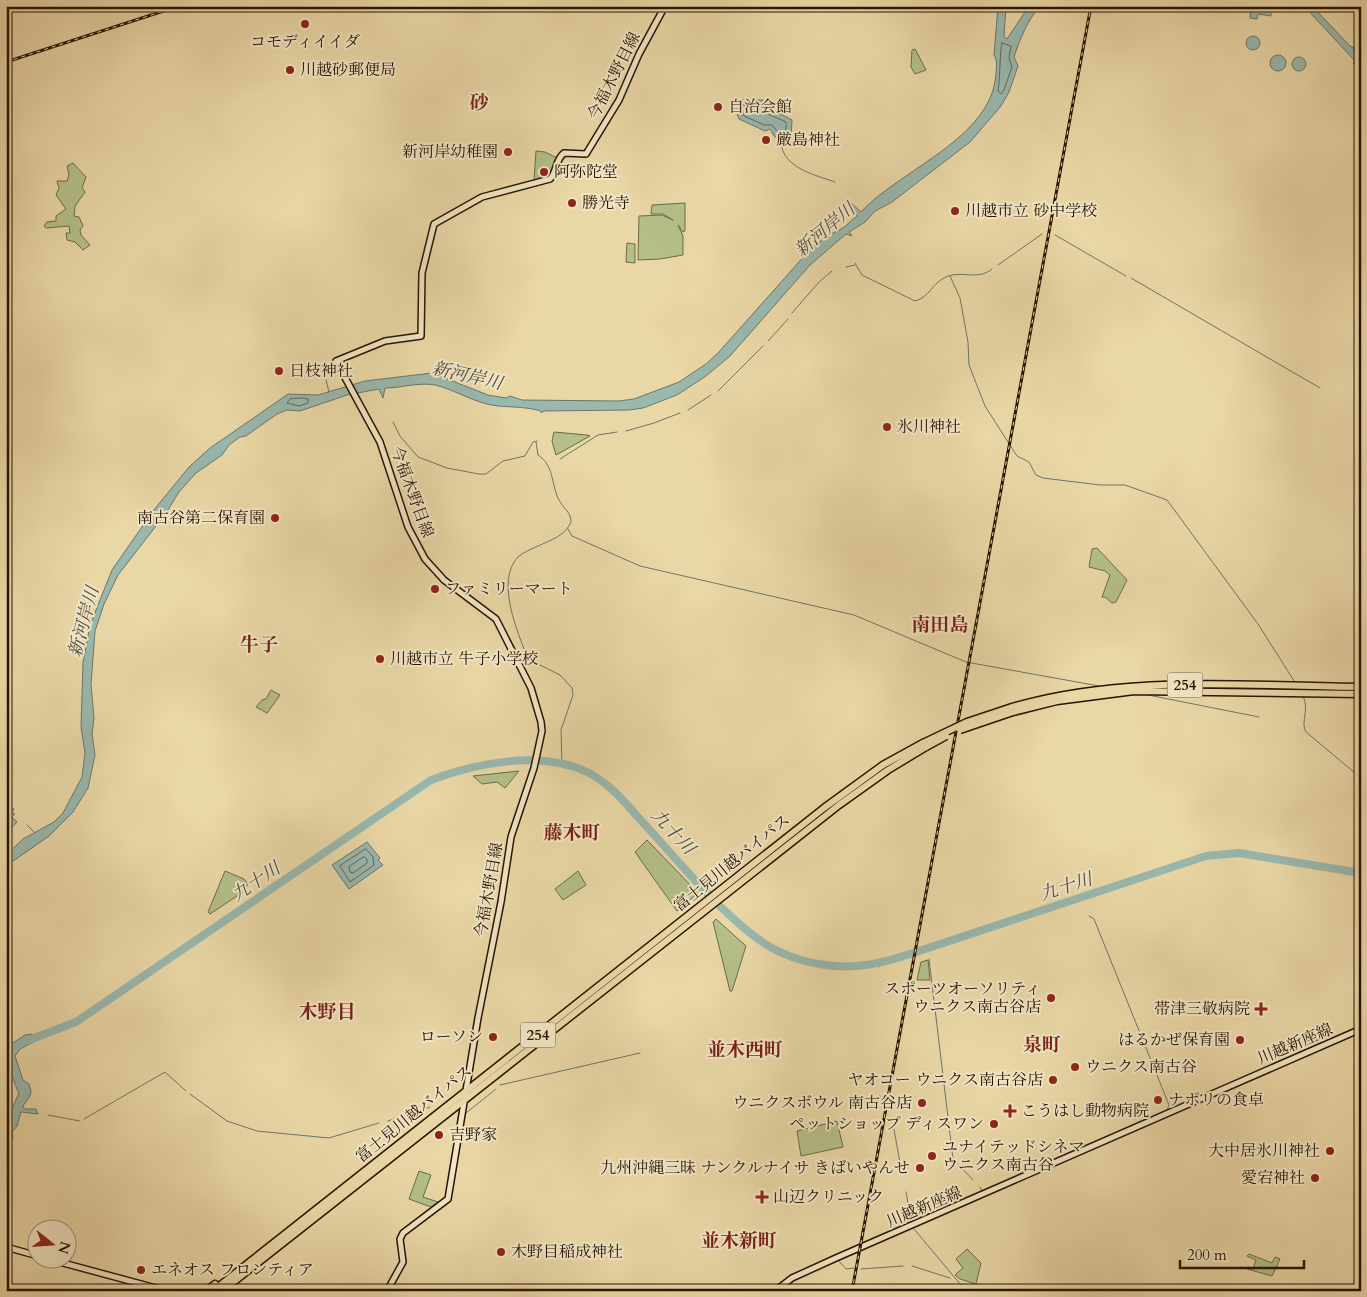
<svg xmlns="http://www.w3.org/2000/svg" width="1367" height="1297" font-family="Cardo,'Noto Serif JP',serif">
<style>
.green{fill:#b4bf89;stroke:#6d6a45}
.water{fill:#99b8ae;stroke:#6b7669}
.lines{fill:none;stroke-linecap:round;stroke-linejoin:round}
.shore{stroke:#606658;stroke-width:1}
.stream{stroke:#6b7669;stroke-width:1}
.river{stroke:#99b8ae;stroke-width:8}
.secondary-casing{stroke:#261401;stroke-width:8}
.trunk-casing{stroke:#261401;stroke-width:9}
.secondary{stroke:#f1e5c5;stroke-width:5}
.trunk{stroke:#ead7a6;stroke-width:6}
.rail-casing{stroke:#261401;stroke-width:3}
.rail{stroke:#f1e5c5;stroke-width:1;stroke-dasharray:4;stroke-linecap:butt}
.trunk-bridge-casing{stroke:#261401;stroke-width:9;stroke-linecap:butt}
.trunk-bridge{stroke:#ead7a6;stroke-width:6}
.poi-dot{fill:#8f2418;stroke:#f1e5c5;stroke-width:2}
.labels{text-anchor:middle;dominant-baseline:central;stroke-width:4;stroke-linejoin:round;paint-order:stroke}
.shield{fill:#f1e5c5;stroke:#63533c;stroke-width:1}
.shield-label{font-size:15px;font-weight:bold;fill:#261401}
.poi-label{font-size:16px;fill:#261401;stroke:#f1e5c5;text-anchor:start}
.street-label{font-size:16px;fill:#261401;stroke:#f1e5c5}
.water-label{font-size:18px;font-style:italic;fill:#4e4d3e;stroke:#f1e5c5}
.quarter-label{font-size:19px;font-weight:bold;fill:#7a1f14;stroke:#f1e5c5}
</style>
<rect width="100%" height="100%" fill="#ead7a6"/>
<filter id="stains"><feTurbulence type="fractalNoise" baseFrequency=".004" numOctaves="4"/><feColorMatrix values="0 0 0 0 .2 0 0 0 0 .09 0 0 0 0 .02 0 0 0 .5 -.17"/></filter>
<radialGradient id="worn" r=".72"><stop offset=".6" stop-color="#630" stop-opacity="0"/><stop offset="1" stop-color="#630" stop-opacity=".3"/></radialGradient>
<!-- green -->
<path class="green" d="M915 49 926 70 915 74 911 67 912 50Z
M536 151 545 152 557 158 552 175 534 180Z
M73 163 86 177 82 188 85 192 75 206 74 216 79 217 83 226 80 230 81 235 90 245 83 250 75 242 67 240 66 233H70L69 226 46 228 44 226 47 222 56 221V216L66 209 56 195 59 188 57 181H67L69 174 67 166Z
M685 203V231L683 232 678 225 683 236V255L660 259 638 260 639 216 662 215 673 220 663 214H651L652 205Z
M627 243 635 244V263L626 262Z
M554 432 587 435 590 436 556 455 552 441Z
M1097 548 1127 580 1116 602 1112 603 1105 597H1102L1110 575 1105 571 1089 567 1092 549Z
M271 690 280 695 267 713 256 707 262 700 266 699Z
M519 771 505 788 497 782 482 784 473 776Z
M647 840 698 893 677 911 635 852Z
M225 871 244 879 248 884 243 892 210 914 208 912Z
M578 871 586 885 563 900 555 889Z
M716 919 746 946 732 991H730L713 922Z
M928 960 930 980H917L921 962Z
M837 1121 843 1147 801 1156 797 1131Z
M419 1171 431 1175 423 1197 438 1202 431 1207 409 1199Z
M967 1249 981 1263 976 1284 960 1279 955 1275 963 1268 956 1259Z
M1249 1254 1272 1263 1275 1257 1280 1259 1272 1276 1247 1269 1248 1267 1253 1269 1256 1260 1247 1256Z"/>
<!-- water -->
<path class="water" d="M998 6H1006L1004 36 1007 39 1029 6H1040C1027 21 1020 39 1014 57L1018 66 1009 92 1001 106 970 142 892 202 875 211 865 222 849 232 852 236 846 234 810 265 730 356 706 376 677 395 643 408 629 410 543 411 542 413C539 407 507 407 498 406 476 404 456 390 435 385 418 382 401 388 385 388L383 398 379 389 347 395 300 411 287 410 277 414 246 436 240 437 229 445 222 455 196 473 179 492 166 513 118 575 104 604 95 631 91 684 94 718 92 734 95 755 88 788 73 812 49 836 6 866V855L23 839 54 822 63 813 82 777 85 753 81 727 83 663 90 625 112 570 153 511 189 467 210 448 255 417 288 394 318 395 365 381 432 373 488 395 506 398 510 396 522 400 618 401 634 399 679 382 706 364 718 353 807 253 825 237 843 228 857 216 850 202 861 212C901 169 992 138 996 74 996 67 998 61 994 55Z
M1251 6H1258V11L1259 6H1271V16L1258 14 1257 19 1250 18Z
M1304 6H1312L1350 46 1359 50H1353L1361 58V61L1355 65 1353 63 1355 61Z
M1246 43a7 7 0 1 1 14 0a7 7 0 1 1-14 0Z
M1270 63a8 8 0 1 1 16 0a8 8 0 1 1-16 0Z
M1292 64a7 7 0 1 1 14 0a7 7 0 1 1-14 0Z
M732 100H763L771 109 792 120 791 137 786 143 774 136 770 129 765 131 739 119Z
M6 802 14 809 12 812 15 814 12 817 17 822 6 834Z
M367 842 380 858 378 860 383 865 349 889 332 865Z
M32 1034 34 1042 20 1049 15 1056 23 1080 29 1084 31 1091 30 1096 23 1106 24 1109H36L38 1114 21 1112 17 1126 12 1132 13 1138 6 1154V1123L18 1095H19L6 1058V1037L13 1043 25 1035Z"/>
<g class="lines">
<!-- shore -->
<path class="shore" d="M1002 43 1011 46 1009 58 1012 67 1004 90 1001 94 998 91C1000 81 1000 46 1002 43Z
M743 105 761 106 768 114 786 122V134L778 132 772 125H764L744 116 740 108Z
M302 398 308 399V403L299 406 287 403 290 399Z
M366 849 373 857 374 865 350 882 340 866Z
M364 857 367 859V863L353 873 350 872 349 867Z"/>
<!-- stream -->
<path class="stream" d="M784 140 782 148C788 170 819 176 835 182
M1055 235 1126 276
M855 263 862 275 915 301C930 297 932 283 946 277 962 270 978 281 992 269
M998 265 1042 234
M846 267 855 265
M950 276 960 298 968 342 969 365 985 406 1017 456 1029 462 1036 475 1043 478 1100 485H1125L1167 500 1258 624 1296 684
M1131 278 1320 388
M792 313 819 282 832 271
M768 341 788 319
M326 380 329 392
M718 391 763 346
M688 410 711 395
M393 422 400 436 418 457 447 468 479 474H486L503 461 525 456 533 442 537 441
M626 431 654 423 680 413
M536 442 538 455C554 466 551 482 558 498 562 508 571 511 571 522 565 536 551 540 538 546 532 549 523 552 518 557 495 581 518 633 528 659L560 675 572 688 573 695 561 730 562 764
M560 459 598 435 617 432
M568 529 572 536 640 566 854 615 966 662 1099 686
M1143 694 1259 717
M1303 696C1310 709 1300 722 1306 732L1361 778
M6 796 9 799
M27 825 34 832
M1089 916 1094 919 1169 1105 1167 1110 1123 1129
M929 959 953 1159
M878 963 879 967
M500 1085 640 1053
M190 1094 227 1121 257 1131 329 1138 379 1123
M880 1096 884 1102
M466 1113 496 1089
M48 1115 80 1121
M84 1119 165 1072 186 1091
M388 1121 430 1107
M893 1124 902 1174
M958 1164 973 1180
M980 1187 982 1191
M906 1192 911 1220
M914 1229 966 1291
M839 1261 846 1269 854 1268
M912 1266 950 1278
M861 1269 903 1266"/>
<!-- river -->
<path class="river" d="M24 1042 76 1022 431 780C477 763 540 750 587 772 612 784 629 808 648 828 681 864 737 933 780 952 805 964 838 969 866 965 882 963 898 958 913 953L1206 856 1239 853 1361 873"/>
<defs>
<path id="secondary" d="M6 1247 38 1256
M52 1260 167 1291
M387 1291 403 1262 400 1239 403 1233 448 1199 478 1018 501 902 511 837 534 768 542 731 541 722 531 688 496 619 444 580 425 559 408 527 380 442 336 361 385 341 421 336 422 273 434 224 482 197 550 179C557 172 555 160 564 153L586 154 619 100 639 54 665 6
M775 1291 792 1278 836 1258 1361 1029"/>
<path id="trunk" d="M1012 707C1125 674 1244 686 1361 687
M1013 712 1057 701 1134 691 1361 694
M206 1291 215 1284
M213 1291 824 808 883 765 923 743
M222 1291 839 805 888 770 926 747"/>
</defs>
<!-- secondary casing -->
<use href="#secondary" class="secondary-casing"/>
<!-- trunk casing -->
<use href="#trunk" class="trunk-casing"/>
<!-- secondary -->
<use href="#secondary" class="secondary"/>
<!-- trunk -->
<use href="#trunk" class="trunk"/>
<defs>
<path id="rail" d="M6 62 179 6
M852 1291 1091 6"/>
</defs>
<!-- rail casing -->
<use href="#rail" class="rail-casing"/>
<!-- rail -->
<use href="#rail" class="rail"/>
<defs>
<path id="trunk-bridge" d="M960 730 1013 712
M923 743 967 722 1012 707
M926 747 946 736"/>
</defs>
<!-- trunk-bridge casing -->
<use href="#trunk-bridge" class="trunk-bridge-casing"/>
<!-- trunk-bridge -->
<use href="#trunk-bridge" class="trunk-bridge"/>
</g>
<!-- markers -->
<g class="poi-dot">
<circle cx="305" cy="24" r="5"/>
<circle cx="290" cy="70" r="5"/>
<circle cx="718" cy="107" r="5"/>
<circle cx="766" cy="140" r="5"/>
<circle cx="508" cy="152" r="5"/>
<circle cx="544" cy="172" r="5"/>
<circle cx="572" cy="203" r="5"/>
<circle cx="955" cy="211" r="5"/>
<circle cx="279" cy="371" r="5"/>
<circle cx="887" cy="427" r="5"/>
<circle cx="275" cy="518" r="5"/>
<circle cx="435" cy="589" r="5"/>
<circle cx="380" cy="659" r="5"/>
<circle cx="1051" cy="998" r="5"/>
<path d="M1258.5 1001.5h5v5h5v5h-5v5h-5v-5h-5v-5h5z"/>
<circle cx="493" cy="1037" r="5"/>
<circle cx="1240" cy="1040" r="5"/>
<circle cx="1075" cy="1067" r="5"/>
<circle cx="1053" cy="1080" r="5"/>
<circle cx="1158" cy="1100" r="5"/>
<circle cx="922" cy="1103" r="5"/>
<path d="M1007.5 1103.5h5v5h5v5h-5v5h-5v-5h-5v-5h5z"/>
<circle cx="994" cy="1124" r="5"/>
<circle cx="439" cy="1135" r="5"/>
<circle cx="1330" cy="1151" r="5"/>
<circle cx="932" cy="1156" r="5"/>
<circle cx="920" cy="1168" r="5"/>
<circle cx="1315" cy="1178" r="5"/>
<path d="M759.5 1189.5h5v5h5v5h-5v5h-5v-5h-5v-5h5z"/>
<circle cx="501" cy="1252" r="5"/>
<circle cx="141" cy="1270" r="5"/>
</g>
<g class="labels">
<!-- shield labels -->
<g class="shield">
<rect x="1167.5" y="672.5" width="35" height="25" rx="4"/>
<rect x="520.5" y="1022.5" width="35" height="25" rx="4"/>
</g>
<g class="shield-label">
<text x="1185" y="685">254</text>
<text x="538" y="1035">254</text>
</g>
<!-- poi labels -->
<g class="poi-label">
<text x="305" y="42" text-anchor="middle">コモディイイダ</text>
<text x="300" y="70">川越砂郵便局</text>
<text x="728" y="107">自治会館</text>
<text x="776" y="140">厳島神社</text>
<text x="498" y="152" text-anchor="end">新河岸幼稚園</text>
<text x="554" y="172">阿弥陀堂</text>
<text x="582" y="203">勝光寺</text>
<text x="965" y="211">川越市立 砂中学校</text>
<text x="289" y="371">日枝神社</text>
<text x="897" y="427">氷川神社</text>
<text x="265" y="518" text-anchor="end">南古谷第二保育園</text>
<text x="445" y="589">ファミリーマート</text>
<text x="390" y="659">川越市立 牛子小学校</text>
<text x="1041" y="989" text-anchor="end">スポーツオーソリティ<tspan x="1041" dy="18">ウニクス南古谷店</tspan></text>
<text x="1250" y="1009" text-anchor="end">帯津三敬病院</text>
<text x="483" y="1037" text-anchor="end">ローソン</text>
<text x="1230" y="1040" text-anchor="end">はるかぜ保育園</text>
<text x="1085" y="1067">ウニクス南古谷</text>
<text x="1043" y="1080" text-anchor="end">ヤオコー ウニクス南古谷店</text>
<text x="1168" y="1100">ナポリの食卓</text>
<text x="912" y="1103" text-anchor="end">ウニクスボウル 南古谷店</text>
<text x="1021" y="1111">こうはし動物病院</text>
<text x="984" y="1124" text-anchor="end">ペットショップ ディスワン</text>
<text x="449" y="1135">吉野家</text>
<text x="942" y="1147">ユナイテッドシネマ<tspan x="942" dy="18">ウニクス南古谷</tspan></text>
<text x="1320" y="1151" text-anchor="end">大中居氷川神社</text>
<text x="910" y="1168" text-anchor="end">九州沖縄三昧 ナンクルナイサ きばいやんせ</text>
<text x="1305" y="1178" text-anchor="end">愛宕神社</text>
<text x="773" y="1197">山辺クリニック</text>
<text x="511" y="1252">木野目稲成神社</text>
<text x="151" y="1270">エネオス フロンティア</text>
</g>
<!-- street labels -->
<g class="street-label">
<text transform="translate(614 76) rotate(-63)">今福木野目線</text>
<text transform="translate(412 492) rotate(70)">今福木野目線</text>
<text transform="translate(732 863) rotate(-39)">富士見川越バイパス</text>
<text transform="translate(489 890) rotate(-80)">今福木野目線</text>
<text transform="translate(1295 1044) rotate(-23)">川越新座線</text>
<text transform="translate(414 1114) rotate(-39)">富士見川越バイパス</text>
<text transform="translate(924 1207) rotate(-23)">川越新座線</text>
</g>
<!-- water labels -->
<g class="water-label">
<text transform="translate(825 230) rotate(-40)">新河岸川</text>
<text transform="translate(467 376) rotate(13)">新河岸川</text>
<text transform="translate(84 622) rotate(-75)">新河岸川</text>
<text transform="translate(673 832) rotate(47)">九十川</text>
<text transform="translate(256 882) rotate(-34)">九十川</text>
<text transform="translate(1066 887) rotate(-18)">九十川</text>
</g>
<!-- quarter labels -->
<g class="quarter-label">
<text x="479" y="103">砂</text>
<text x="940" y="625">南田島</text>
<text x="259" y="645">牛子</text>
<text x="572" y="833">藤木町</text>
<text x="327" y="1012">木野目</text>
<text x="1042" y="1045">泉町</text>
<text x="745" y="1050">並木西町</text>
<text x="739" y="1241">並木新町</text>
</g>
</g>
<!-- margin -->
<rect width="1367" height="1297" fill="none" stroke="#ead7a6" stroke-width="25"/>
<rect x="8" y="8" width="1352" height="1282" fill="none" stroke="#261401" stroke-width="2.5"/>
<rect x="12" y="12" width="1342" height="1272" fill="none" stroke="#261401"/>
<!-- north arrow -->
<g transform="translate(52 1244) rotate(107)"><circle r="24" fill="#f1e5c5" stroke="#a09177"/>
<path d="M0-4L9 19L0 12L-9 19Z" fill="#8f2418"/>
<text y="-8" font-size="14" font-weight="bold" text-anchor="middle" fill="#261401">N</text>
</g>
<!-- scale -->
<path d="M1180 1260v8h124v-8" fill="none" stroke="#261401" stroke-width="2.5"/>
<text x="1187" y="1260" font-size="15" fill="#261401" stroke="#f1e5c5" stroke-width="4" paint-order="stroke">200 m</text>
<rect width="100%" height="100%" filter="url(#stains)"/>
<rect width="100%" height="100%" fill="url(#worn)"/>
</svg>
